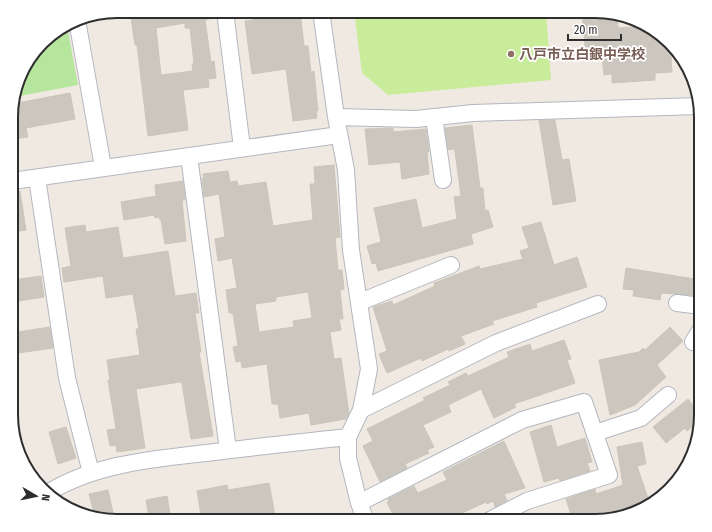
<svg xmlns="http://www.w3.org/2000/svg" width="712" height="532" font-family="'Fira Sans Condensed','Noto Sans JP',sans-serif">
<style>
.green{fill:#b6e59e}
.pitch{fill:#c9ec9a}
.building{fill:#cbc7bf;stroke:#cbc5ba;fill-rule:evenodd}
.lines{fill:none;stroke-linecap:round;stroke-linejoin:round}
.street-casing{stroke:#b4b7c1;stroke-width:18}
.street{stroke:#fff;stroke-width:16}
.education-dot{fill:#8d6e63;stroke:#fff;stroke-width:1.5}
.labels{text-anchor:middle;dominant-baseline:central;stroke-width:3.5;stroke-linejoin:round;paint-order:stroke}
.education-label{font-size:14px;font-weight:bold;fill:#785e54;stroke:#fff;text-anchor:start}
.rim{fill:none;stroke:#2e2e2e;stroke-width:2}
</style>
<rect width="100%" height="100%" fill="#efe9e1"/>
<!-- green -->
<path class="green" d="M67 26 78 85 14 97 25 64 47 37Z"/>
<!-- pitch -->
<path class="pitch" d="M354 11H546L551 80 388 95 362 73Z"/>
<!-- building -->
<path class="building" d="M130 11H211L212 18 205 20 211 62 214 61 216 78 208 79 209 87 183 90 188 130 148 136 137 45H135ZM185 23V28H190L194 64H192L193 71 161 75 156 28Z
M252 11H300L304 46H308L311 72 314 71 318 111H316L317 118 293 121 286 69 252 74 245 21 253 20Z
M582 11H602L617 15 618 28 647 26 665 37 670 44 672 72 655 73V80L612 83V74L604 75 602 56 586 58Z
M70 93 75 119 26 128 28 137 14 139 12 129V104Z
M539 120H555L562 160 569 159 576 201 553 205Z
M472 125 480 188H483L485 211 488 210 493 227 471 234 473 244 378 271 376 263 372 264 367 246 381 242 374 208 416 199 422 228 457 219 454 197 461 196 455 151 454 149 448 150 445 128Z
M393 128V132L426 129 429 152H427L429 174 402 179 400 162 369 165 365 129Z
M334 165 340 237 335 238 338 270H342L344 289 340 290 343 319H339L341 330 330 332 334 359 341 358 349 413 346 419 311 425 309 413 280 418 278 404H272L267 364 242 368 241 361 236 362 233 347 238 346 233 313H229L226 290 237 288 232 258 218 261 215 239 225 237 219 194 204 197 202 178H204L203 174 228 171 230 182 237 181 238 186 266 182 273 226 313 220 310 184H315L314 167ZM308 292 312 318 293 321 294 327 259 332 255 304 276 301V297Z
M183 181 185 200H182L186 241 165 244 161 220H160L159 217 155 218 154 215 124 220 121 202 156 196 155 185Z
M12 191H20L26 230 12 232Z
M541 222 554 265 577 257 587 287 536 303 537 307 492 321 494 324 461 336 465 344 449 351 448 349 422 361 421 358 387 373 379 354 387 351 373 307 392 301 393 305 435 286 434 283 479 266 480 269 523 259 520 251 529 248 522 227Z
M85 225 86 232 118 227 123 258 168 251 175 296 196 293 199 313H195L201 352H199L213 436 191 439 182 383 180 382 136 389 145 448 117 452 116 445 110 446 107 430 116 429 108 380H110L107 360 140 355 136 329H139L133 294 106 298 103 276 64 282 62 268 71 266 65 228Z
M626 268 701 280V296L661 293 660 300 633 296 634 290 623 289Z
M41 276 44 297 12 302V280Z
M50 327 53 348 11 354V333Z
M670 327 683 341 657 365 666 377 635 405 610 415 599 360 639 352 643 348 645 350Z
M564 340 571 359 567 360 575 383 514 404 516 407 494 418 481 389 448 405 451 412 423 425 434 447 427 450 429 453 405 464 407 468 380 482 363 446 373 441 367 429 425 400 423 398 450 385 448 382 466 373 468 376 509 357 507 352 530 344 532 351Z
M688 399 701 415V420L687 431 685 428 666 443 653 427Z
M551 425 557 447 585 438 592 462 587 463 590 471 560 481 559 478 544 482 530 432Z
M66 427 76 458 58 464 49 432Z
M504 441 525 488 504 494 507 500 495 507 493 501 487 504 486 502 445 521H396L387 502H389L388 499 414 486 418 493 447 480 443 472Z
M642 442 646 464 637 466 650 504 618 516 595 521H573L566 499 595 489 596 494 623 485 617 447Z
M269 483 276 521H246V516L212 521 211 514 201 515 197 491 227 485 228 490Z
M108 490 115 521 95 517 89 494Z
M167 496 170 514 149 517 146 500Z"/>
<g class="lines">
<defs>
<path id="street" d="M225 11 242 148
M321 11 336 117 346 170 351 250 369 369 361 410 348 437V458L359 503 366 521
M77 20 103 167
M336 117 416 119 473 113 698 106
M434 117 443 180
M189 156 228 450
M37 178 67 378 91 473
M12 181 339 135
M360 302 451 265
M677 303 701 306
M693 342 701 329
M361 410 496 343 598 304
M595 433 641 418 668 395
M46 494C93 464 153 459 206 453 254 447 301 442 348 437
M359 503 522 420 584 402 609 475 527 501 488 521"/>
</defs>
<!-- street casing -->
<use href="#street" class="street-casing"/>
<!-- street -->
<use href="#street" class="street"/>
</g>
<!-- markers -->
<circle class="education-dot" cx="511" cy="54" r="4"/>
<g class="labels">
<!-- education labels -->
<g class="education-label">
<text x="519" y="54">八戸市立白銀中学校</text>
</g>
</g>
<!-- crop -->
<path d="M0 0H712V532H0ZM117 18H595A99 99 0 0 1 694 117V415A99 99 0 0 1 595 514H117A99 99 0 0 1 18 415V117A99 99 0 0 1 117 18Z" fill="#fff" fill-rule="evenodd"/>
<path class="rim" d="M117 18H595A99 99 0 0 1 694 117V415A99 99 0 0 1 595 514H117A99 99 0 0 1 18 415V117A99 99 0 0 1 117 18Z"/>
<!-- north arrow -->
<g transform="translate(36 496) rotate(99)" stroke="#ffffff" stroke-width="3" paint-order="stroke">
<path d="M0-3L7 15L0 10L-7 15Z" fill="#2e2e2e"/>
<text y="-6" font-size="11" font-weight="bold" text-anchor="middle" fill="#2e2e2e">N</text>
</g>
<!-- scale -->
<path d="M568 34v6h53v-6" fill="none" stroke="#2e2e2e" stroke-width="2"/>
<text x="574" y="34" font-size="12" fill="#2e2e2e" stroke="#ffffff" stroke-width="3" paint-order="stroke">20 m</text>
</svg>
